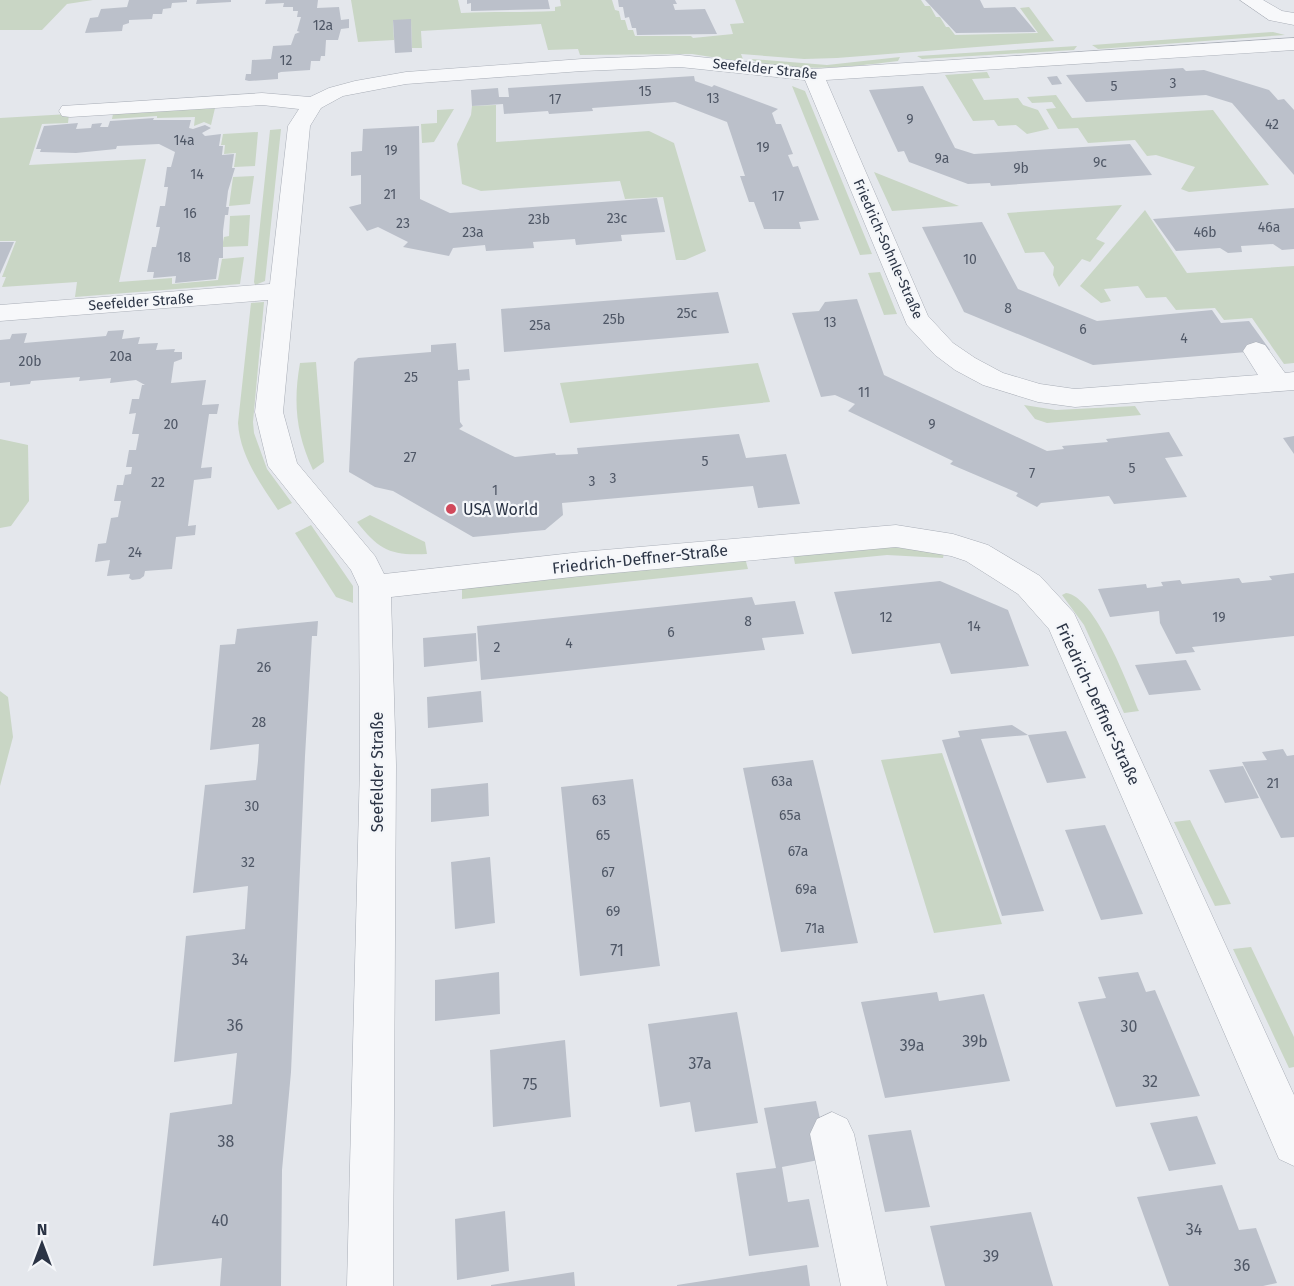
<svg xmlns="http://www.w3.org/2000/svg" width="1294" height="1286" font-family="'Fira Sans',sans-serif">
<style>
.green{fill:#c9d6c5}
.building{fill:#bbc0ca}
.lines{fill:none;stroke-linecap:round;stroke-linejoin:round}
.minor-casing{stroke:#a9aeb7;stroke-width:1}
.minor{fill:#f7f8fa;fill-rule:evenodd}
.poi-dot{fill:#d1495b;stroke:#f4f6f9;stroke-width:2}
.labels{text-anchor:middle;dominant-baseline:central;stroke-width:4.5;stroke-linejoin:round;paint-order:stroke}
.number-label{font-size:14px;fill:#4f5766}
.far-street-label{font-size:14px;fill:#2b3445;stroke:#f4f6f9}
.poi-label{font-size:16px;fill:#2b3445;stroke:#f4f6f9;text-anchor:start}
.street-label{font-size:16px;fill:#2b3445;stroke:#f4f6f9}
.near-number-label{font-size:16px;fill:#4f5766}
</style>
<rect width="100%" height="100%" fill="#e4e7ec"/>
<!-- green -->
<path class="green" d="M0 0H93L67 4 42 30H0Z
M351 0H458L461 13C492 11 523 13 555 11V7L561 6 560 0H612L615 10 619 11 621 20H625L628 30H633L635 36H691L693 38 733 34 730 24 744 23 735 0H921L925 6H930L936 17H940L946 27H949L955 35 1038 33 1020 8 1029 7 1054 41 837 58 804 59 741 54 744 62 692 54 580 55 578 49 548 50 541 24 421 31 422 48H412L411 20 393 21 394 40 358 42Z
M1273 32 1285 35 1098 49 1092 45Z
M1077 46 1074 50 922 59 917 56Z
M900 57 898 61C857 66 819 71 778 65 769 64 758 64 751 59L827 65Z
M987 72 990 78 972 79 984 100 1018 98 1023 105 1038 110 1049 129 1027 134 1016 125 998 126 994 120 973 121 945 75Z
M792 86 805 91 872 254 860 255Z
M1056 95 1072 118 1213 110 1269 185 1189 192 1181 189 1195 167 1156 155 1147 156 1135 140 1088 143 1078 128 1058 129 1046 109 1056 108 1052 102 1032 103 1027 97Z
M496 105V142L649 131 674 143 706 251 685 260H676L663 197 625 199 620 181 481 191 462 184 457 144 471 115 472 106Z
M215 108 211 125 204 122 194 126 195 117 157 118V116L112 119 113 114Z
M454 109 434 142 422 143 421 124 437 123V110Z
M69 114 68 123 42 124 29 165 146 159 119 282 172 278V284L218 280 222 259 244 257 240 284 75 297 77 282 2 287 6 277H2L16 241H0V118Z
M281 129 265 281 255 285 254 282 270 130Z
M258 132 255 166 234 167 236 153 224 154 225 145H221L223 134Z
M874 172 959 206 892 211Z
M254 176 250 204 229 206 233 177Z
M1122 205 1096 239 1105 243 1090 262 1082 259 1059 287 1053 275 1054 267 1044 252 1025 253 1007 213Z
M1145 210 1187 273 1294 266V363L1284 364 1252 318 1224 320 1215 308 1176 310 1166 297 1146 298 1138 286 1104 289 1111 301 1101 303 1080 286Z
M250 215 248 246 222 247 224 237 229 236 230 216Z
M880 272 897 314 884 315 868 273Z
M264 302 253 422 254 433 267 469 292 503 278 510C260 483 240 456 238 423L251 303Z
M316 362 324 462 313 470C296 434 293 402 300 363Z
M758 363 770 402 570 423 560 383Z
M1024 405 1056 410 1135 406 1141 415 1047 423 1035 419Z
M0 439 28 445 29 501 11 526 0 528Z
M370 515 425 542 427 554C391 556 379 550 357 522Z
M311 525 353 586V603L336 597 295 533Z
M884 546 944 553 943 558 887 555 795 564 793 554Z
M745 558 748 569 462 599V588Z
M1066 593C1095 596 1128 685 1139 711L1124 713 1084 625 1062 595Z
M0 691 8 697 13 737 0 786Z
M942 753 1002 924 934 933 881 760Z
M1190 820 1231 904 1215 906 1174 822Z
M1251 947 1294 1037V1067L1289 1068 1233 949Z"/>
<!-- building -->
<path class="building" d="M129 0H187V2L172 3 171 8 163 9 162 14H153L152 19 129 20V23L123 25 122 31 85 33 90 18 98 17 101 9 127 7Z
M197 0H231V2L196 4Z
M266 0H318L317 8 339 7 341 20 349 19V28L341 29 338 40H326L325 56H321L320 61H311L310 70 281 72 278 73V79L249 81 245 80 246 74H251L252 60 271 59 273 46 291 45 295 34 300 32 297 31 301 17H297L298 11H293V7H283L284 3 265 4Z
M467 0H548L550 9 471 11V3L467 4Z
M618 0H675L677 4H673L675 10 705 9 717 34 637 35 636 28H632L629 17 625 18 623 7H619Z
M925 0H980L984 8 1015 7 1036 32 956 33Z
M411 19 412 52 395 53 393 20Z
M1183 68 1186 71 1204 70 1269 90 1278 100 1284 99 1294 110V175L1232 103 1206 95 1086 102 1066 75Z
M694 76 695 81 712 87 714 85 778 109 772 113 776 124H781L793 154 788 155 793 167 798 166 819 220 799 222 801 229H764L754 202H749L740 176H745L727 122 675 102 592 108 593 111 549 114 548 111 504 114 503 104 472 106 471 90 498 88 499 97H509L508 88Z
M1057 76 1062 84 1052 85 1047 77Z
M923 86 955 148 974 154 1130 144 1152 175 991 186 990 183 968 184 909 162 904 151 898 152 869 90Z
M154 118 153 120H191L189 128 193 129 205 125 211 128 202 133 205 136 221 134 219 146H223L222 155 234 154 232 168H235L228 191 226 207H229L228 215H225L223 231V258H219L216 279 175 283 176 276 153 278 154 272H147L152 247H156L160 227H156L160 206H165L168 187H164L167 167H171L175 152 159 144 117 146 116 149 76 153 40 152 41 149H36L44 126 78 123 76 129 91 128 92 124 102 123 100 127H108L110 121Z
M419 126 420 199 450 213 657 198 665 232 621 235 622 241 576 245 575 239 533 242 534 248 486 251 485 245 453 248 449 256 403 247 408 242 378 227 367 231 349 207 361 204V175L351 176V152L362 151 363 129Z
M1294 208V249L1282 250 1273 244 1241 246 1242 252 1228 253 1220 248 1176 251 1153 219Z
M982 222 1018 289 1097 321 1212 310 1221 323 1249 321 1270 350 1093 365 964 312 922 227Z
M0 242H14L0 274Z
M718 292 729 333 504 352 501 309Z
M857 299 884 375 1047 451 1064 449 1062 446 1108 442 1106 439 1169 432 1183 456 1165 458 1187 497 1114 504 1109 496 1041 503 1037 507 1016 496 1018 493 950 464 953 461 848 411 855 404 835 395 821 397 792 313 819 311 825 302Z
M124 330 122 339 140 337 138 344 158 343 156 350 175 349 174 352H182V359L174 362 171 383 206 380 202 405 219 404 217 414H209L201 468 212 467 211 478 194 480 188 526 196 525 195 535 176 537 172 569 145 571 144 576 140 579 132 580 129 578 130 574 107 576 110 560 95 562 98 544 106 543 111 518 118 517 121 501H114L117 485H123L125 475 131 474 132 467H126L129 450H136L139 434H132L136 413 129 414 132 399H139L142 385H145L136 380 110 383 111 378 79 381 80 377 31 381 30 384 10 386V382L0 383V340L10 339 12 334 27 333 24 343 106 336 108 331Z
M456 343 458 370 469 369 470 380 458 381 460 422 463 426 459 429 506 453 515 457 555 453 556 455 578 454 577 448 739 434 746 458 786 454 800 504 758 508 753 486 562 503 563 515 545 530 473 537 393 491 375 487 349 472 354 362 358 358 431 352V345Z
M1294 436V454L1283 438Z
M1294 573V636L1192 647 1195 652 1176 654 1160 623 1159 611 1110 617 1098 589 1146 584 1147 588 1163 586 1161 582 1180 580 1182 584 1239 578 1242 583 1272 580 1269 576Z
M940 581 1008 610 1029 666 951 674 940 643 852 654 834 592Z
M752 597 755 605 795 601 804 634 762 638 765 650 481 680 477 626Z
M318 621 317 636H312L305 756 291 1072 282 1170 281 1286H220L222 1258 153 1266 170 1113 232 1104 237 1053 174 1062 186 936 245 929 248 886 193 893 205 785 256 780 258 761 259 744 210 750 220 645 235 644 237 629Z
M476 633 477 661 424 667 423 638Z
M1186 660 1201 690 1149 695 1135 665Z
M481 691 483 722 428 728 427 697Z
M1012 725 1028 735 1066 731 1086 778 1047 783 1028 735 981 739 1044 911 1002 916 942 740 960 737 958 731Z
M1283 749 1287 756 1294 755V837L1281 838 1242 762 1267 760 1262 752Z
M813 760 858 943 781 952 743 768Z
M1243 766 1259 798 1225 803 1209 770Z
M633 779 660 966 580 976 561 787Z
M488 783 489 816 431 822V789Z
M1105 825 1135 895 1143 914 1101 920 1065 830Z
M490 857 495 923 455 929 451 862Z
M499 972 500 1014 435 1021V980Z
M1138 972 1146 992 1155 990 1200 1096 1116 1107 1078 1002 1106 998 1098 977Z
M937 992 939 1001 984 994 1010 1081 885 1098 861 1002Z
M737 1012 758 1123 695 1132 690 1102 660 1107 648 1024Z
M565 1040 571 1117 493 1127 490 1050Z
M816 1101 829 1158 782 1167 788 1202 809 1199 819 1247 749 1256 736 1173 776 1168 764 1108Z
M1197 1116 1216 1164 1169 1171 1150 1123Z
M911 1130 930 1207 885 1212 868 1135Z
M1222 1185 1239 1230 1256 1228 1277 1283 1263 1286H1169L1137 1197Z
M505 1211 509 1271 457 1280 455 1219Z
M1031 1212 1053 1286H945L930 1226Z
M807 1265 810 1286H677V1285Z
M574 1272 575 1286H491V1285Z"/>
<g class="lines">
<defs>
<path id="minor" d="M1240 0H1263L1282 11 1294 13V25L1269 20Z
M1294 38V50L826 80 928 316 953 343 975 358 1003 373 1040 384 1075 389 1258 375 1243 351 1247 345 1256 342 1265 345 1285 373 1294 372V390L1075 407 1038 402 983 385 955 370 935 355 907 325 805 80 680 67 582 71 406 84 343 96 321 108 310 126 283 412 297 463 375 556 384 574 581 552 896 525 953 534 988 545 1040 576 1074 613 1294 1095V1166L1279 1159 1049 629 1018 594 966 561 951 556 896 547 581 576 391 597 396 765 393 1286H347L360 765 359 587 351 570 268 466 255 412 268 300 0 321V305L270 284 288 126 299 109 262 105 70 117 62 116 59 111 62 106 262 93 310 97 329 88 355 81 406 72 582 59 680 55 813 69Z
M832 1112 847 1119 854 1134 887 1286H841L810 1134 817 1119Z"/>
</defs>
<!-- minor casing -->
<use href="#minor" class="minor-casing"/>
<!-- minor -->
<use href="#minor" class="minor"/>
</g>
<!-- markers -->
<circle class="poi-dot" cx="451" cy="509" r="6"/>
<g class="labels">
<!-- number labels -->
<g class="number-label">
<text x="323" y="25">12a</text>
<text x="286" y="60">12</text>
<text x="1173" y="83">3</text>
<text x="1114" y="86">5</text>
<text x="645" y="91">15</text>
<text x="713" y="98">13</text>
<text x="555" y="99">17</text>
<text x="910" y="119">9</text>
<text x="1272" y="124">42</text>
<text x="184" y="140">14a</text>
<text x="763" y="147">19</text>
<text x="391" y="150">19</text>
<text x="942" y="158">9a</text>
<text x="1100" y="162">9c</text>
<text x="1021" y="168">9b</text>
<text x="197" y="174">14</text>
<text x="390" y="194">21</text>
<text x="778" y="196">17</text>
<text x="190" y="213">16</text>
<text x="617" y="218">23c</text>
<text x="539" y="219">23b</text>
<text x="403" y="223">23</text>
<text x="1269" y="227">46a</text>
<text x="473" y="232">23a</text>
<text x="1205" y="232">46b</text>
<text x="184" y="257">18</text>
<text x="970" y="259">10</text>
<text x="1008" y="308">8</text>
<text x="687" y="313">25c</text>
<text x="614" y="319">25b</text>
<text x="830" y="322">13</text>
<text x="540" y="325">25a</text>
<text x="1083" y="329">6</text>
<text x="1184" y="338">4</text>
<text x="121" y="356">20a</text>
<text x="30" y="361">20b</text>
<text x="411" y="377">25</text>
<text x="864" y="392">11</text>
<text x="171" y="424">20</text>
<text x="932" y="424">9</text>
<text x="410" y="457">27</text>
<text x="705" y="461">5</text>
<text x="1132" y="468">5</text>
<text x="1032" y="473">7</text>
<text x="613" y="478">3</text>
<text x="592" y="481">3</text>
<text x="158" y="482">22</text>
<text x="495" y="490">1</text>
<text x="135" y="552">24</text>
<text x="886" y="617">12</text>
<text x="1219" y="617">19</text>
<text x="748" y="621">8</text>
<text x="974" y="626">14</text>
<text x="671" y="632">6</text>
<text x="569" y="643">4</text>
<text x="497" y="647">2</text>
<text x="264" y="667">26</text>
<text x="259" y="722">28</text>
<text x="782" y="781">63a</text>
<text x="1273" y="783">21</text>
<text x="599" y="800">63</text>
<text x="252" y="806">30</text>
<text x="790" y="815">65a</text>
<text x="603" y="835">65</text>
<text x="798" y="851">67a</text>
<text x="248" y="862">32</text>
<text x="608" y="872">67</text>
<text x="806" y="889">69a</text>
<text x="613" y="911">69</text>
<text x="815" y="928">71a</text>
</g>
<!-- far-street labels -->
<g class="far-street-label">
<text transform="translate(765 69) rotate(6)">Seefelder Straße</text>
<text transform="translate(888 249) rotate(66)">Friedrich-Sohnle-Straße</text>
<text transform="translate(141 302) rotate(-4)">Seefelder Straße</text>
</g>
<!-- poi labels -->
<g class="poi-label">
<text x="463" y="509">USA World</text>
</g>
<!-- street labels -->
<g class="street-label">
<text transform="translate(640 559) rotate(-6)">Friedrich-Deffner-Straße</text>
<text transform="translate(1098 704) rotate(65)">Friedrich-Deffner-Straße</text>
<text transform="translate(377 772) rotate(-90)">Seefelder Straße</text>
</g>
<!-- near-number labels -->
<g class="near-number-label">
<text x="617" y="950">71</text>
<text x="240" y="959">34</text>
<text x="235" y="1025">36</text>
<text x="1129" y="1026">30</text>
<text x="975" y="1041">39b</text>
<text x="912" y="1045">39a</text>
<text x="700" y="1063">37a</text>
<text x="1150" y="1081">32</text>
<text x="530" y="1084">75</text>
<text x="226" y="1141">38</text>
<text x="220" y="1220">40</text>
<text x="1194" y="1229">34</text>
<text x="991" y="1256">39</text>
<text x="1242" y="1265">36</text>
</g>
</g>
<!-- north arrow -->
<g transform="translate(42 1244)" stroke="#f4f6f9" stroke-width="4.5" paint-order="stroke">
<path d="M0-4.5L10 22L0 15L-10 22Z" fill="#2b3445"/>
<text y="-9" font-size="16" font-weight="bold" text-anchor="middle" fill="#2b3445">N</text>
</g>
</svg>
